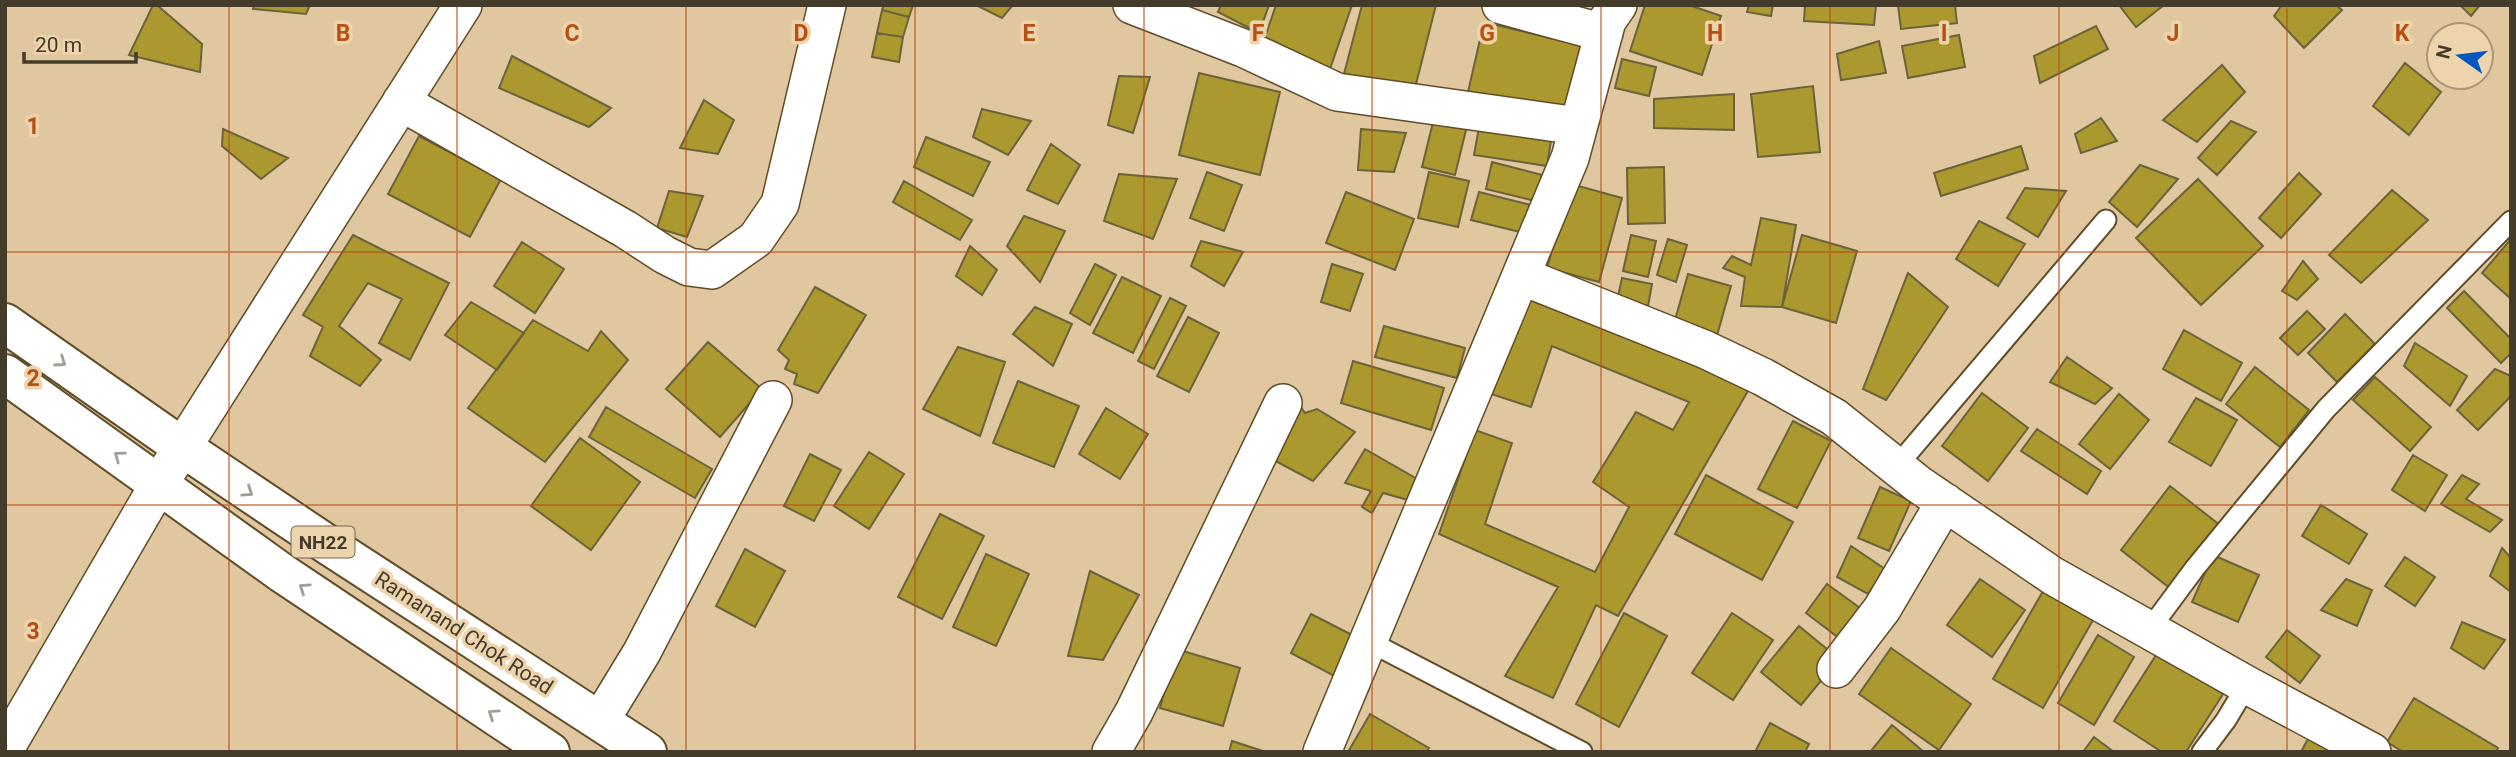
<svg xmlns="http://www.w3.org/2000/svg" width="2516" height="757" font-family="Roboto,sans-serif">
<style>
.building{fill:#ab982e;stroke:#6b633b;stroke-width:2}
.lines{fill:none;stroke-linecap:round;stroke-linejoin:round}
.lane-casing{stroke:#614c28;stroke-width:23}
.street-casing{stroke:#614c28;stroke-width:40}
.highway-casing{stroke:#614c28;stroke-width:42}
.lane{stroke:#fff;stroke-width:19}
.street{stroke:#fff;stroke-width:37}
.highway{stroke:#fff;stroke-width:38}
.oneway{stroke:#a29d95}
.grid{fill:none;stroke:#b75015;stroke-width:2;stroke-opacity:0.55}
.labels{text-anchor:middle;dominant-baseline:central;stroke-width:7;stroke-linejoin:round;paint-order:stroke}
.shield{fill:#edd4ac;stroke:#776952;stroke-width:2}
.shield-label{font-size:19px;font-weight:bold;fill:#453b2b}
.street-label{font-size:21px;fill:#453b2b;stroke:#edd4ac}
.grid-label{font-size:23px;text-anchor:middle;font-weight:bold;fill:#b75015;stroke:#edd4ac;stroke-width:7;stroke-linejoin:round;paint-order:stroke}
</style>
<rect width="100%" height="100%" fill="#e0c79f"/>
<!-- building -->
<path class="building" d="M153 5H157L202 44 200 72 129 55Z
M254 5H310L306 14 253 9Z
M884 5H913L909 17 882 10Z
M976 5H1013L1002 18Z
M1221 5H1269L1259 33 1218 12Z
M1276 5H1352L1329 72 1261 49Z
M1362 5H1436L1414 92 1344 74Z
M1645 5H1689L1721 16 1702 75 1630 51Z
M1749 5H1773L1771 16 1747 12Z
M1805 5H1876L1874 25 1804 21Z
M1898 5H1955L1957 23 1901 29Z
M2119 5H2164L2136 27Z
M2282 5H2336L2342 10 2304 48 2274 16Z
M2460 5H2480L2471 16Z
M882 10 909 17 903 37 877 33Z
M1484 22 1583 46 1565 116 1468 92Z
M2096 26 2108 49 2040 83 2034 56Z
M877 33 903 37 899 62 872 57Z
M1959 35 1965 67 1908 78 1902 46Z
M1879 41 1886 73 1841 80 1837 54Z
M512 56 611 108 589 127 499 88Z
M1622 59 1656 67 1649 96 1615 88Z
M2405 63 2441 92 2409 135 2373 106Z
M2222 65 2245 92 2197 142 2163 120Z
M1199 73 1280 92 1260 175 1179 155Z
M1119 76 1150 77 1133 133 1108 125Z
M1813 86 1820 152 1758 157 1751 94Z
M1734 94V130L1654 128V99Z
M704 100 734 120 718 154 680 148Z
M982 109 1031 121 1008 155 973 137Z
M1434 118 1467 126 1455 175 1422 167Z
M2101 118 2117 141 2081 153 2075 134Z
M2231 121 2256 132 2217 175 2198 158Z
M1480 122 1552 134 1547 166 1474 155Z
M223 129 288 158 261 179 222 146Z
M1361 129 1406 133 1394 172 1358 170Z
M419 136 501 179 470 237 388 194Z
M926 137 990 162 973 196 914 167Z
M1051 144 1080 165 1058 204 1027 190Z
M2021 146 2028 169 1941 196 1934 173Z
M1492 162 1542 175 1535 201 1486 189Z
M2140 165 2178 179 2137 227 2109 202Z
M1664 167 1665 223 1628 224 1627 168Z
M1207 172 1242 185 1224 231 1190 218Z
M1429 172 1469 181 1458 227 1418 218Z
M2299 173 2321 194 2281 238 2259 218Z
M1119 174 1177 179 1153 239 1104 221Z
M2198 179 2263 246 2201 305 2136 238Z
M904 181 972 220 960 240 893 202Z
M1571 184 1622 198 1599 282 1547 268Z
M2025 188 2066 191 2038 237 2007 218Z
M2392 190 2428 220 2361 283 2329 255Z
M669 191 703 196 687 237 657 228Z
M1346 192 1414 219 1395 270 1326 243Z
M1479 192 1531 205 1524 233 1471 220Z
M1024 216 1065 231 1040 282 1007 246Z
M1761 218 1796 225 1782 307 1741 306 1745 277 1723 268 1732 256 1751 265Z
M1979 221 2025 244 1998 286 1956 259Z
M353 235 449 283 410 360 379 343 402 299 368 283 339 326 381 360 360 386 310 356 323 327 303 315Z
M1631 235 1656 241 1648 277 1623 271Z
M1802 235 1857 251 1836 323 1782 307Z
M1668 239 1687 245 1676 282 1657 275Z
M2511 239V299L2482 273Z
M1201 241 1243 252 1224 286 1191 266Z
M522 242 564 269 535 313 494 286Z
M970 246 997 270 982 295 956 276Z
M2303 261 2318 279 2297 300 2282 291Z
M1095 264 1116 275 1090 325 1070 313Z
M1332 264 1363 274 1350 311 1321 302Z
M1908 273 1948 307 1886 400 1863 389Z
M1688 274 1731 286 1716 339 1673 327Z
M1122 277 1161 296 1133 353 1093 333Z
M1622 278 1652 284 1647 312 1616 306Z
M815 287 866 315 818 393 794 384 797 374 785 369 789 360 778 350Z
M1531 291 1752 384 1618 616 1596 605 1553 698 1505 676 1558 587 1439 534 1475 430 1512 443 1485 524 1595 572 1629 507 1593 482 1636 412 1673 430 1689 402 1552 346 1531 407 1488 393Z
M2464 291 2511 339V353L2501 363 2447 308Z
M1170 298 1186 306 1154 369 1138 361Z
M471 302 524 333 497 370 445 335Z
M1035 307 1072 324 1053 366 1013 334Z
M2307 311 2325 329 2298 355 2280 338Z
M2345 314 2375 344 2337 382 2308 353Z
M1188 317 1219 333 1189 392 1157 376Z
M533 320 588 351 601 331 628 360 545 462 468 408Z
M1384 326 1465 348 1457 378 1375 357Z
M2184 330 2242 363 2221 401 2163 369Z
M708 342 762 389 720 437 666 389Z
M2415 343 2467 376 2450 406 2404 366Z
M958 347 1005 362 980 436 923 409Z
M2067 357 2112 388 2095 404 2050 382Z
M1353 361 1444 388 1431 430 1341 403Z
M2255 367 2309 410 2280 447 2226 404Z
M2495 369 2511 376V396L2478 430 2457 410Z
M2375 377 2431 427 2410 451 2353 400Z
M1018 381 1079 406 1054 467 993 443Z
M1982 393 2028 428 1988 481 1942 446Z
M2119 394 2149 420 2110 469 2079 444Z
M2196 398 2237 420 2211 466 2169 442Z
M1296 400 1305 413 1317 409 1355 432 1313 481 1270 458Z
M606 407 712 469 695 498 589 437Z
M1106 408 1148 434 1120 479 1079 454Z
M1793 421 1831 441 1797 508 1758 489Z
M2037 429 2101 471 2087 494 2021 451Z
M580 438 640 482 591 550 531 506Z
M1365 449 1419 480 1415 502 1383 493 1372 513 1362 507 1371 491 1345 483Z
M869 452 904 474 869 529 834 506Z
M810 454 841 470 814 521 784 506Z
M2413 455 2447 475 2425 511 2392 490Z
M1706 475 1793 522 1762 580 1675 534Z
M2462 475 2479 484 2466 499 2502 520 2490 532 2441 504Z
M2170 486 2221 526 2171 589 2121 550Z
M1880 487 1911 501 1889 551 1858 538Z
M2321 505 2367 534 2349 564 2302 536Z
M940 514 984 536 942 619 898 597Z
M1851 546 1885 569 1868 594 1837 577Z
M2502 548 2511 558V592L2490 576Z
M745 549 785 571 755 627 716 606Z
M986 554 1029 574 996 646 953 627Z
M2213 555 2259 575 2238 622 2192 602Z
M2405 557 2435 577 2415 606 2385 586Z
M1090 571 1139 595 1103 660 1068 656Z
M1980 579 2025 610 1992 657 1947 625Z
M2346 579 2372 590 2357 626 2321 610Z
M1827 584 1860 608 1839 638 1806 613Z
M2043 591 2093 620 2043 708 1993 679Z
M1624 613 1667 636 1619 727 1576 704Z
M1732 613 1773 640 1733 700 1692 673Z
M1311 614 1358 638 1338 678 1291 653Z
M2462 622 2505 640 2484 669 2451 648Z
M1799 626 1839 659 1801 705 1761 672Z
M2287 630 2320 656 2300 683 2266 657Z
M2098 635 2134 657 2094 725 2058 703Z
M1891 648 1971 704 1939 750 1859 694Z
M1176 649 1240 668 1223 726 1160 708Z
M2158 652 2223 694 2186 752H2162L2114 721Z
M2414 698 2498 748 2496 752H2403L2387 742Z
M1370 714 1429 748 1426 752H1348Z
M1770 723 1809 744 1805 752H1755Z
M1892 725 1924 752H1870Z
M2311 733 2343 752H2301Z
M2094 737 2114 752H2083Z
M1232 741 1266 752H1229Z"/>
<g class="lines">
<defs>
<path id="lane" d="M1896 467 2106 220
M2149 630 2195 568 2326 409 2511 221
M1368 641 1582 752
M2202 752 2226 720 2247 685"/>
<path id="street" d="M1132 5 1243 48 1337 92 1578 126
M1501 5 1604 33
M401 102 625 229 665 255 689 267 712 270 756 239 780 204 827 5
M1521 276 1704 349 1763 377 1834 417 1918 484 2053 576 2247 685 2372 752
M1836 669 1882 609 1945 502
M600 721 642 652 773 400
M5 749 159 484 463 5
M1111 752 1134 712 1283 403
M1322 752 1570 158 1607 21 1618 5"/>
<path id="highway" d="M5 323 182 447 322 541 647 752
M5 374 282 573 550 752"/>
</defs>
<!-- lane casing -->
<use href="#lane" class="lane-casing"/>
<!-- street casing -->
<use href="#street" class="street-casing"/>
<!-- highway casing -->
<use href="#highway" class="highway-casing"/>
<!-- lane -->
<use href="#lane" class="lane"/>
<!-- street -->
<use href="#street" class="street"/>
<!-- highway -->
<use href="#highway" class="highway"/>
</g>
<!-- one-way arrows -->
<defs><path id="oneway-chevron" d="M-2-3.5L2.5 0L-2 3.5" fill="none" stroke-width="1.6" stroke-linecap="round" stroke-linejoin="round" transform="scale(1.75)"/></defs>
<g class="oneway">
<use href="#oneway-chevron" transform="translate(61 362) rotate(35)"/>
<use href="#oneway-chevron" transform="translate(119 456) rotate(-144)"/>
<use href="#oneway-chevron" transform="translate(248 492) rotate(34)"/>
<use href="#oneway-chevron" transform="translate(304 588) rotate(-146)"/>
<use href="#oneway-chevron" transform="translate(493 714) rotate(-146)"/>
</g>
<!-- grid -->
<path class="grid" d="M229 5V752M457 5V752M686 5V752M915 5V752M1144 5V752M1372 5V752M1601 5V752M1830 5V752M2059 5V752M2287 5V752M5 252H2511M5 505H2511"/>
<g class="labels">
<!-- shield labels -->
<rect class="shield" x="291.5" y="526.5" width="63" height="31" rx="5"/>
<g class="shield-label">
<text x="323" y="542">NH22</text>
</g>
<!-- street labels -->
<g class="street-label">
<text transform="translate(464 633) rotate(33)">Ramanand Chok Road</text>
</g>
</g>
<g class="grid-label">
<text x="343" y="41">B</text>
<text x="572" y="41">C</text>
<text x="801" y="41">D</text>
<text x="1029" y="41">E</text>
<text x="1258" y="41">F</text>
<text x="1487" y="41">G</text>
<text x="1715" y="41">H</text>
<text x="1944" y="41">I</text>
<text x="2173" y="41">J</text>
<text x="2402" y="41">K</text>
<text x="33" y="134">1</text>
<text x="33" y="386">2</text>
<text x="33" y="639">3</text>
</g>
<!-- border -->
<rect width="2516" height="757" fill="none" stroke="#453b2b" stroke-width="14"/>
<!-- north arrow -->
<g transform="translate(2460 56) rotate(284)"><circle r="33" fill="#edd4ac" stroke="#aa9778" stroke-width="2"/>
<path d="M0-5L12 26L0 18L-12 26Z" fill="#0256bf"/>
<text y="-10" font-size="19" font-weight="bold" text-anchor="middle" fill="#453b2b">N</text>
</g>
<!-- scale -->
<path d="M24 52v10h112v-10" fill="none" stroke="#453b2b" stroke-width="3.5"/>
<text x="35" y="52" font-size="21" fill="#453b2b" stroke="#edd4ac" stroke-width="5" paint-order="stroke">20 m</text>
</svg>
